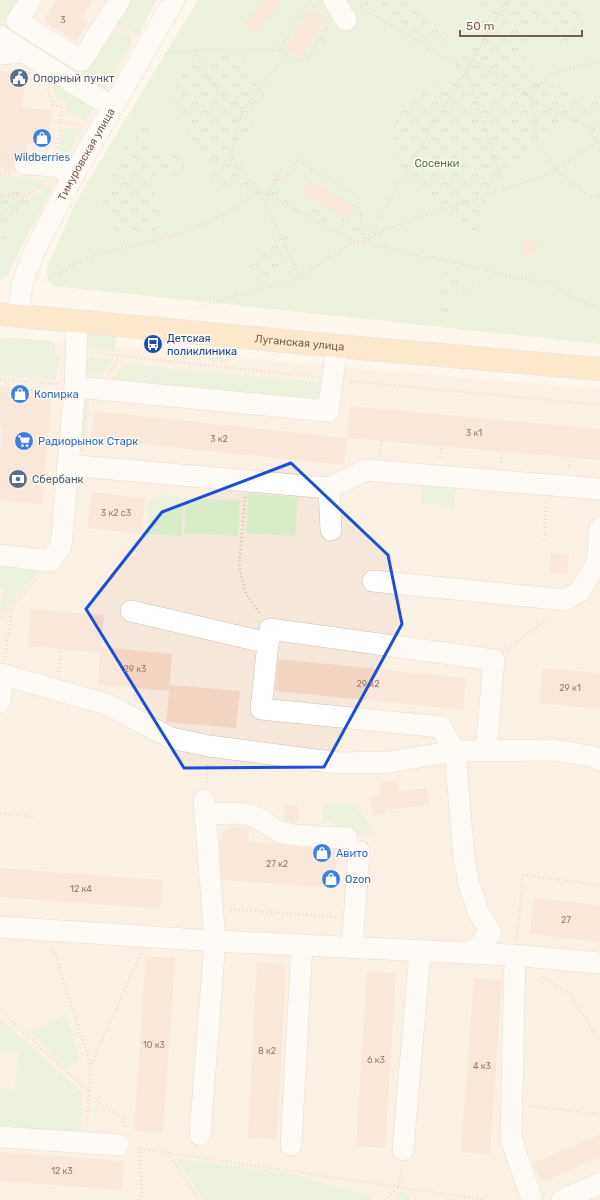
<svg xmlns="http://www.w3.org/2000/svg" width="600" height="1200" font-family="Rubik,sans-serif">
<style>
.residential{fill:#f5e8da}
.green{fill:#d8ecc9}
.forest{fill:url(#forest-crowns)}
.building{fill:#f3d5c3}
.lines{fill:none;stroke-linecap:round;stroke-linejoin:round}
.minor-casing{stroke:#d1beb0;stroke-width:22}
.major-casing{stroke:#dad1cd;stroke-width:24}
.path{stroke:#d9b8a5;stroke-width:2.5;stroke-dasharray:1 3;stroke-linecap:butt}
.minor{stroke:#fff;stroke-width:21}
.major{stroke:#fbd9a5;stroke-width:22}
.marked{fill:none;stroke:#1d4ed8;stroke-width:3;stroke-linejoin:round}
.labels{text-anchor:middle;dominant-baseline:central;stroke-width:3;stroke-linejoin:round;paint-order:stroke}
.number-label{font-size:9px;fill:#987a6a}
.service-label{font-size:11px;fill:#4e5e75;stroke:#fffaf3;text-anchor:start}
.street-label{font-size:11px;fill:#7a5c4d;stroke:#fffaf3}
.shop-label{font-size:11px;fill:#366cbe;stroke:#fffaf3;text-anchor:start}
.park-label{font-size:11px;fill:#537a41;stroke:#fffaf3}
.transit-label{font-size:11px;fill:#164399;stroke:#fffaf3;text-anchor:start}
</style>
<defs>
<pattern id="forest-crowns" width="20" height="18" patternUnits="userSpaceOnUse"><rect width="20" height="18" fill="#d8ecc9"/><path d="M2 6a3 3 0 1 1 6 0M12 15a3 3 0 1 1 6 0" fill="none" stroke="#b4c2a5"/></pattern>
</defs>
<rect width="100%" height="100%" fill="#fdf6ec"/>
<!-- residential -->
<path class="residential" d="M0 0H158L5 277 0 282Z
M0 337 600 389V1200H0Z"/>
<!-- green -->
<path class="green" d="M0 0H24L10 21 0 22Z
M129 0H157L137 35 115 23Z
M198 0H600V344L53 286 49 282 46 270 76 201Z
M11 26 84 71 111 28 133 40 102 91 0 28Z
M50 81 94 107 86 121 81 118V115L66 113 67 101 56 100Z
M79 126 82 128 64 163 58 162 63 128 79 129Z
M0 175 47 180 30 192 0 194Z
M50 184 52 188 7 276 0 280V217Z
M94 332 117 334 115 351 85 348 87 338 89 334Z
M4 337 50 341 55 345V350L59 356 56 380 0 376V342Z
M203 347 221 348 226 363 209 361Z
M85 357 113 359 103 375 87 374 85 372Z
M123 364 324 383 322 403 110 383Z
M90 391 84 453 80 445 83 393Z
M423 482 456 485 454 507 421 503Z
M165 494 178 496 183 503 182 536 146 534 148 501Z
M248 494 298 497 295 536 246 533Z
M186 498 240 501 238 536 184 533Z
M36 564 45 566 0 615V607L4 588 0 587V567L31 570Z
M324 803 356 805 375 833 373 834 342 833 333 823 323 822Z
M66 1014 79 1061 67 1067 31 1033Z
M0 1017 82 1093 80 1137 0 1130V1088L15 1089 19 1052 0 1051Z
M176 1158 311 1177 312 1181 374 1196 370 1200H203Z
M401 1191 407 1193 412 1200H392Z"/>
<!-- forest -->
<path class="forest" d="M354 0H410L441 19 447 47 426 40Z
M485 0H530V3L543 6 549 0H567L573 4 590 34 558 45 555 27 533 19 524 54 544 81 600 102V110L580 122 555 124 542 134 511 167 488 196 475 242 439 212 421 185 397 164 392 129 398 114 418 87 446 85 463 58 477 31 480 4Z
M198 56 210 64 224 56H244L249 77 262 88 266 102 256 115 247 141 234 155 254 182 291 199 359 224V242L346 230 282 208 248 189 211 188V159L196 147 189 153 191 137 177 114 172 95 182 65Z
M140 122 148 126 149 150 175 149 184 157 185 168 177 177 157 173 154 191 167 211 153 236 116 235 102 203 114 188 108 186V175L117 174 122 163 124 144 132 143 138 135 136 125Z
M0 185 11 190 23 193 32 206 18 214 8 236 0 245Z
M283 235 290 239 289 247 282 254 287 266 282 274 265 276 246 263C254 257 258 247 267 241 271 238 278 237 283 235Z
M452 272 460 276 461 279 473 283 475 290C465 292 458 293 451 301L456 308 452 313 447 314 442 312 440 298 437 290C440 284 446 279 447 273Z"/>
<!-- building -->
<path class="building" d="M56 0H93L81 19 88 23 76 41 43 21Z
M263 0H283L255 34 243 24Z
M310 9 325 18 301 58 285 49Z
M0 71 26 74 22 107 52 111 47 145 28 142 26 152 20 153 15 158 13 164 14 169 17 172 0 170Z
M310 180 356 207 349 220 303 193Z
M525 239H533L538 244 537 252 530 256 523 253 521 246Z
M0 386 52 391 42 505 0 500V455L3 427H0Z
M350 406 600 429V460L347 438Z
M95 411 347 438 344 465 91 439Z
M92 492 146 498 141 534 87 528Z
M551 553 569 555 567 574 550 573Z
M31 609 104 615 101 647 172 654 169 691 98 685 100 653 28 646Z
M278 659 466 678 463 710 275 691Z
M543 668 600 673V709L539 703Z
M170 685 240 691 236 728 166 722Z
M397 781 398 791 427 788 429 805 385 810V814L373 816 370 797 381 795 379 783Z
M285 805 299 806 298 823 284 820Z
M232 826H238L249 828 248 842 280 844 306 848 337 850 335 888 222 880 219 838 223 833Z
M0 868 163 880 160 909 0 897Z
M534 898 600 905V942L530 934Z
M146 956 175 958 163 1133 134 1131Z
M257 962 286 964 277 1139 248 1138Z
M367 971 396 973 385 1148 356 1146Z
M474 978 502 980 490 1155 461 1152Z
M600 1134V1156L542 1183 533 1164Z
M0 1152 124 1161 122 1190 0 1181Z"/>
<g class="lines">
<defs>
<g id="minor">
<path d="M31 0 17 21 81 61 120 0"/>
<path d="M334 0 346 20"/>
<path d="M0 36 24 52"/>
<path d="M0 54 24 52 112 107"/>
<path d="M25 164 56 166 73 176"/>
<path id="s1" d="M18 316 22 285 33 254 73 176 174 0"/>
<path d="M75 387 98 389 328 411 337 346"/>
<path d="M67 465 329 488 366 470 600 489"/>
<path d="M329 488 331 530"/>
<path d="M0 555 50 561 61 546 75 387 77 322"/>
<path d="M373 581 566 600 580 591 597 563 600 528"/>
<path d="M131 611 268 643 261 709 441 727 455 751 464 858 469 884 478 911 491 933 472 953"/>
<path d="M268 643 270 629 494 660 486 751"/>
<path d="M0 674 106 704 171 738 209 746 339 763 390 762 455 751 554 750 590 756 600 760"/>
<path d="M0 702 3 674"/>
<path d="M205 816C218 812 246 812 257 818 267 823 274 831 284 833 303 837 327 837 347 838"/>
<path d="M0 927 215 941 512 955 600 963"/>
<path d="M352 948 359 851"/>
<path d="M515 955 511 1139 532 1200"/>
<path d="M200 1135 215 941 204 800"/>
<path d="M0 1137 119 1145"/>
<path d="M291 1145 302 945"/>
<path d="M403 1150 420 951"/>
<path d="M562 1200 600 1183"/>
</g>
<g id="major">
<path id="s2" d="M0 314 337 346 600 369"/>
</g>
</defs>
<!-- minor casing -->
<use href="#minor" class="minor-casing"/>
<!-- major casing -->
<use href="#major" class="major-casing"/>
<!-- path -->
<path class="path" d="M360 7 466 70 505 190
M121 30 132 36
M315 35 327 44
M279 50 286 54 279 65 243 109 230 160 260 191 354 241 365 242 407 254 439 259 514 277 551 284 574 298 595 306 600 307
M194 51 222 98 243 109
M165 53 194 51 279 50 308 2 315 7 317 4
M286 54 299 62 310 56 328 26
M472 60 525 94 531 99 593 130
M48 89 53 105 63 106 58 148
M525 94 557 72 591 63H600
M531 100 539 146 555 169 587 195 600 196
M50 121 82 125
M600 123C591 128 591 138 600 143
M298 160 358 197 365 242
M212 161 230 160
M0 173 9 174
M275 180 283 167
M267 195 275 180 286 178 300 156
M0 196 31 193
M0 215 44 184
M365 242 466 70 509 0
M365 242 386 229 547 175 555 169 598 142
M44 280 93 256 185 232 230 211 260 191 300 278
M194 308 300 278 354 241
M93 353 315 377
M109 373 120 355
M0 379 58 384
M350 381 600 405
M380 454 382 441
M440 457 441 446
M501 463 502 451
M568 469 569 457
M245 497 239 567 246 594 261 615
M544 540 546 503
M0 619 37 578
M508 649 546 620 547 617
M5 657 12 608
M58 672 61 649
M134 700 136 688
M206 782 208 763
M0 813 34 817
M231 909 336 917
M517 939 523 875 600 885
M53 948 90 1064V1091
M543 977 568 992 600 1041
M0 1010 89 1092 87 1126
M91 1064 141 954
M89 1096 123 1119 127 1129
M529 1106 600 1114
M136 1148 486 1200
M140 1148 142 1200
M168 1153 199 1200
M411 1190 417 1200
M139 1200 141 1193
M385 1200 399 1187 401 1167"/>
<!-- minor -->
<use href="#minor" class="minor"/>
<!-- major -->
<use href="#major" class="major"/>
</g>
<!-- marked area -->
<path d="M0 0H600V1200H0ZM291 463 388 555 402 624 324 767 184 768 86 609 162 512Z" fill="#fdf6ec" fill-opacity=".55" fill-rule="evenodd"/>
<path class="marked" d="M291 463 388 555 402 624 324 767 184 768 86 609 162 512Z"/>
<!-- icons -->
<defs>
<symbol id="civic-disc" viewBox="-11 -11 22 22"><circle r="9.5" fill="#5c6f8a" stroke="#fffaf3"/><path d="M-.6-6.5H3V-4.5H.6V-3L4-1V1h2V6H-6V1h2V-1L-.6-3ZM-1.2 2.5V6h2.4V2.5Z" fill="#fff"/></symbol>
<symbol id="shop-disc" viewBox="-11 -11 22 22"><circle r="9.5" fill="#3f7fe0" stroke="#fffaf3"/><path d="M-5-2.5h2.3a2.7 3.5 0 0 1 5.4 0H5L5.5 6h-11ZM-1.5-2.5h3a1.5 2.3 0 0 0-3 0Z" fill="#fff"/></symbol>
<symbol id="bus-disc" viewBox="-11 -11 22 22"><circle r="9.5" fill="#1a4fb4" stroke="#fffaf3"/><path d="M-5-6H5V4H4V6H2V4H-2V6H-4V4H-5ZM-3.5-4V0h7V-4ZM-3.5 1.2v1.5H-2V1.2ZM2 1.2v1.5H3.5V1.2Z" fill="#fff"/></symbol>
<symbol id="supermarket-disc" viewBox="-11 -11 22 22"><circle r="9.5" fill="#3f7fe0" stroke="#fffaf3"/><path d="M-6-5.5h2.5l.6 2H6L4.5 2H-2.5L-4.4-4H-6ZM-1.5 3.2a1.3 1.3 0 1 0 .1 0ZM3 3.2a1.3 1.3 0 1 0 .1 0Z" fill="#fff"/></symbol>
<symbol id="bank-disc" viewBox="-11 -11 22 22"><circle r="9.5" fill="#5c6f8a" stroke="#fffaf3"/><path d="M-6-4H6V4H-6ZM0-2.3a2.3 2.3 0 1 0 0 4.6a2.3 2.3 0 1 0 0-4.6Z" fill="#fff"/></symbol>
</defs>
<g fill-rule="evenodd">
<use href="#civic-disc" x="8" y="67" width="22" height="22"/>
<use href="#shop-disc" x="31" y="127" width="22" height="22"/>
<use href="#bus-disc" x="142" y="333" width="22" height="22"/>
<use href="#shop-disc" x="9" y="383" width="22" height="22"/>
<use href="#supermarket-disc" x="13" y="430" width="22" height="22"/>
<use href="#bank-disc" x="7" y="468" width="22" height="22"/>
<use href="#shop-disc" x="311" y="842" width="22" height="22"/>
<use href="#shop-disc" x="320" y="868" width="22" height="22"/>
</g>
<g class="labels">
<!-- number labels -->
<g class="number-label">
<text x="63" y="20">3</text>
<text x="474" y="433">3 к1</text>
<text x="219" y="439">3 к2</text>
<text x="116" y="513">3 к2 с3</text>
<text x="135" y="669">29 к3</text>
<text x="368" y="684">29 к2</text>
<text x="570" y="688">29 к1</text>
<text x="277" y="864">27 к2</text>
<text x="81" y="889">12 к4</text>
<text x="566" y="920">27</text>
<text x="154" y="1045">10 к3</text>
<text x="267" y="1051">8 к2</text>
<text x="376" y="1060">6 к3</text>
<text x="482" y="1066">4 к3</text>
<text x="62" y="1171">12 к3</text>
</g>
<!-- service labels -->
<g class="service-label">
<text x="33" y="78">Опорный пункт</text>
<text x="32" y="479">Сбербанк</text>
</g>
<!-- street labels -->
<g class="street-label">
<text stroke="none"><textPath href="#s1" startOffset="177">Тимуровская улица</textPath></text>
<text stroke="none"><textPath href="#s2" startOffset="301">Луганская улица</textPath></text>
</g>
<!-- shop labels -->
<g class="shop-label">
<text x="42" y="157" text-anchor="middle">Wildberries</text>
<text x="34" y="394">Копирка</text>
<text x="38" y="441">Радиорынок Старк</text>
<text x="336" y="853">Авито</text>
<text x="345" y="879">Ozon</text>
</g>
<!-- park labels -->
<g class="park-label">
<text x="437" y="163">Сосенки</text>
</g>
<!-- transit labels -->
<g class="transit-label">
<text x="167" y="338">Детская<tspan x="167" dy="13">поликлиника</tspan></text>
</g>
</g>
<!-- scale -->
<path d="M460 30v6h122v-6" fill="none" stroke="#7a5c4d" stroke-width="2"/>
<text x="466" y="30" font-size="12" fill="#7a5c4d" stroke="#fffaf3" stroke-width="3" paint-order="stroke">50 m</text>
</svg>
